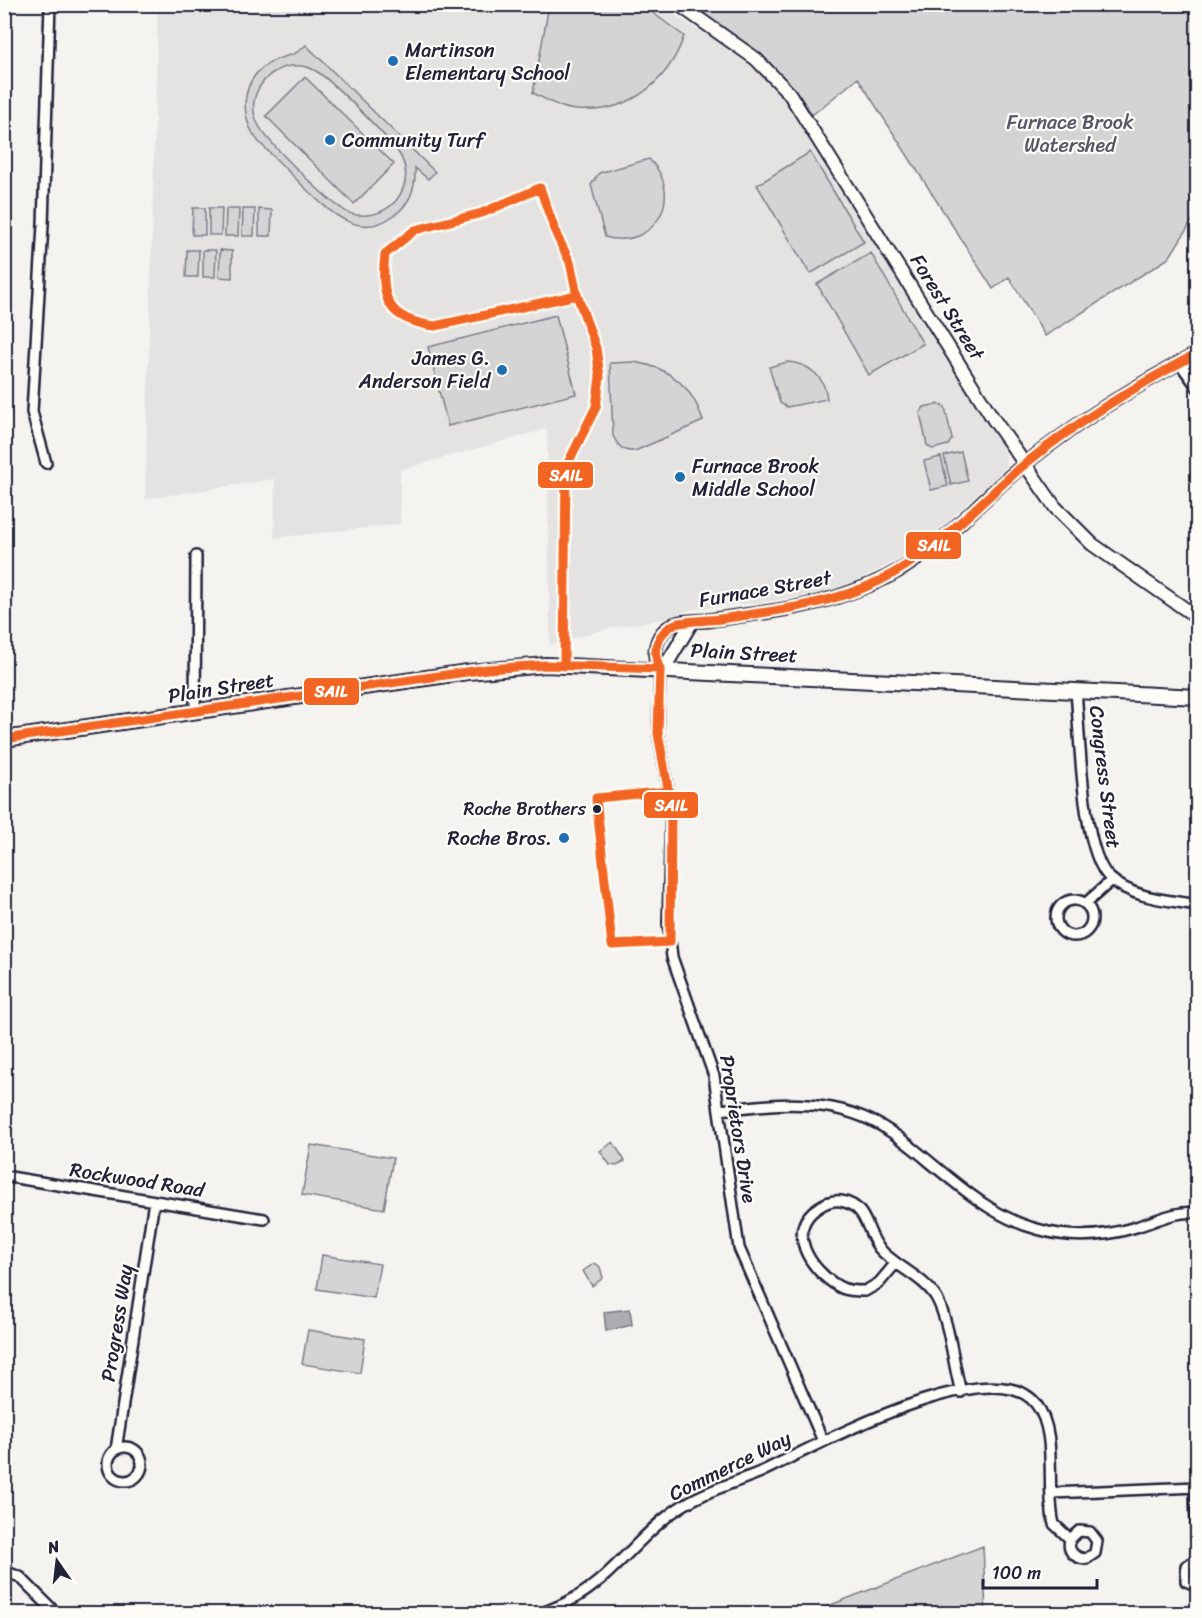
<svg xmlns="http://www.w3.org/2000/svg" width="1202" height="1618" font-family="Sriracha,sans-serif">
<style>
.built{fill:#e4e3e2}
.green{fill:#d5d4d5;stroke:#7c7b88;stroke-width:1.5;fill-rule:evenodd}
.water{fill:#acacb2;stroke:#757582;stroke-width:1.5}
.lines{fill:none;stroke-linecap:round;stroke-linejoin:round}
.street-casing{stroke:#22223b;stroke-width:14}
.secondary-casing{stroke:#22223b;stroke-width:16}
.primary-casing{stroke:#22223b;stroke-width:18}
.street{stroke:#fdfcf7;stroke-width:9}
.secondary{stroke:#fdfcf7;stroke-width:12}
.primary{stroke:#fdfcf7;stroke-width:14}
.bus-1-casing{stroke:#fdfcf7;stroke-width:14}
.bus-1{stroke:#f26522;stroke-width:9}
.poi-dot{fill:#1f6fb2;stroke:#fdfcf7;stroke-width:2}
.bus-dot{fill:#22223b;stroke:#fdfcf7;stroke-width:2}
.labels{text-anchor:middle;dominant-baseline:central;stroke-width:4.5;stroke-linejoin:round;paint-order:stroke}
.bus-label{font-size:18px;fill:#22223b;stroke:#fdfcf7;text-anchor:end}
.poi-label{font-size:20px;fill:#22223b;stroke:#fdfcf7;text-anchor:start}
.park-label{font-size:20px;fill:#585769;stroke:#fdfcf7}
.street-label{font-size:20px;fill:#22223b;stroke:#fdfcf7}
.line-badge{stroke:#fdfcf7;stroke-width:2}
.badge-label{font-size:16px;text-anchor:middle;font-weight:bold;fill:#fff}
</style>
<rect width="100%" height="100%" fill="#f4f3ef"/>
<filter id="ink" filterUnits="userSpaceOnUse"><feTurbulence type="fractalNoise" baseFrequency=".0167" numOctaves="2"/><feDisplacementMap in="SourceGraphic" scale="12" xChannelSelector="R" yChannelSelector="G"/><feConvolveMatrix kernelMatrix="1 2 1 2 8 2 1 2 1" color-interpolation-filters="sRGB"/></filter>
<g filter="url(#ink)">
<!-- built -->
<path class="built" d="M158 4 658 5 714 39 762 74 783 96 1005 450 1007 467 916 550 853 583 825 592 766 602 693 609 665 619 610 628 550 645 547 429 400 470V524L274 538 275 479 145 499Z"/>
<!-- green -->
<path class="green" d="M549 5H642L684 36C668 83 628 114 577 110 561 109 547 100 533 93Z
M685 5H1197V213L1169 258 1045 336 1009 277 993 289 858 78 812 115 799 95 770 63Z
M306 45 435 172 428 179 415 168C416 187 410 205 393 216 357 242 327 209 302 185 288 171 273 156 259 142 237 116 241 77 273 61 288 53 292 59 306 45ZM290 66C299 65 308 66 316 71 331 80 397 145 402 159 408 172 406 186 398 198 391 208 379 214 367 215 358 216 348 214 341 208 325 198 265 140 258 124 245 98 264 71 290 66Z
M305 77 394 164 354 204 266 116Z
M810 152 864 242 810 274 757 185Z
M649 159C686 195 655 251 605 237L591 185 599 173Z
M193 208H205V235H192Z
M209 208H222L221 235H209Z
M226 209H239L238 236H225Z
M243 209H255L254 236H242Z
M259 209 272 210 271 236H259Z
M187 250H199L198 277H186Z
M203 250H216L215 277H203Z
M220 250 232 251V278L219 277Z
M871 253 923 344 869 375 817 284Z
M556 315 576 394 448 426 428 347Z
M634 362C669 367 693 387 703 421L635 451C623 452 618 446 613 436L610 363Z
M788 362C810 364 825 377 827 399L787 407 780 403 769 367Z
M938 404 945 407 952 439 948 445 932 449 927 445 920 413 924 407Z
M961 452 968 481 951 485 944 456Z
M941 457 948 486 931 490 924 461Z
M613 1142 625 1161 617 1166 610 1165 600 1151Z
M311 1145 393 1158 384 1209 302 1195Z
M322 1255 380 1264 374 1298 317 1289Z
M595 1263 600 1267 603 1278 592 1286 583 1271Z
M308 1330 365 1339 360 1373 302 1364Z
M983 1546 986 1613H810Z"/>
<!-- water -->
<path class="water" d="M630 1309 632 1325 606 1331 604 1312Z"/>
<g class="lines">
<defs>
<path id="street" d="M1179 362 1198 388
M46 463 32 412 43 225 50 4
M660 669 658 733 671 805 668 923 672 957 714 1076 739 1248 823 1441
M1076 691C1080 732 1081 853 1110 878 1133 899 1169 900 1198 905
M195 712 196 556
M1056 918a18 18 0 1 1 36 0a18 18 0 1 1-36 0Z
M1085 904 1112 880
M719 1110C779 1103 839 1096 891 1132 911 1145 929 1162 948 1177 975 1199 1003 1220 1037 1229 1070 1239 1104 1237 1136 1227 1156 1221 1176 1210 1198 1213
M4 1176 264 1219
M895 1264 879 1283 865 1291C856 1291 846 1291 838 1286 810 1270 784 1229 819 1207 825 1203 833 1200 841 1201 868 1206 865 1230 879 1248 895 1267 925 1277 937 1299 950 1324 953 1364 961 1392
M108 1464a17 17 0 1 1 34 0a17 17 0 1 1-34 0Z
M116 1450 154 1201
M1195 1487 1197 1559
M1051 1493 1198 1487
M1198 1559 1186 1566V1581L1198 1586
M4 1571 20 1577 57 1614
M540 1614C551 1609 563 1605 573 1599 613 1577 639 1535 676 1510 701 1492 735 1483 763 1471 814 1447 993 1348 1036 1404 1059 1433 1045 1489 1054 1524L1070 1539C1067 1551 1074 1558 1086 1559L1095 1553 1097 1541 1090 1532 1079 1531 1070 1539"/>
<path id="secondary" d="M678 4 756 59 789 93 994 420 1055 507 1092 544 1198 618
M692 622 669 660 660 669C650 653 657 631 675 624 686 620 699 622 711 620 758 613 804 609 849 593 933 565 961 515 1026 463 1079 421 1138 384 1198 353"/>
<path id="primary" d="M4 739 468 672 546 665 1198 697"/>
</defs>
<!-- street casing -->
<use href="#street" class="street-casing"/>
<!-- secondary casing -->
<use href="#secondary" class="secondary-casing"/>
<!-- primary casing -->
<use href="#primary" class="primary-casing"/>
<!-- street -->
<use href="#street" class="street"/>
<!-- secondary -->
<use href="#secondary" class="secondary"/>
<!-- primary -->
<use href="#primary" class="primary"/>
<defs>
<path id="bus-1" d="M540 188 557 236 570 262 577 295 435 326C387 320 380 299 385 254L415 230 482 213Z
M564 666 566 467 596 407 600 377 596 348 577 295
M660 669C651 651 657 633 675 624 689 620 705 621 720 619 774 611 830 605 879 581 936 553 977 504 1025 464 1078 421 1137 385 1198 353
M660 669 658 733 671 805 670 942
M4 739 487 669 546 665 660 669
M596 798 612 945
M596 798 670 791
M612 945 670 942"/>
</defs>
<!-- bus-1 casing -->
<use href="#bus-1" class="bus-1-casing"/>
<!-- bus-1 -->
<use href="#bus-1" class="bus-1"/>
</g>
</g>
<!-- markers -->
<g class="poi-dot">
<circle cx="393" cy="61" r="6"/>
<circle cx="330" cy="140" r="6"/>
<circle cx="502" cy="370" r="6"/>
<circle cx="680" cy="477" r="6"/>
<circle cx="564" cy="838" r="6"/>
</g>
<circle class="bus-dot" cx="597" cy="809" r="5"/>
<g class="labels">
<!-- bus labels -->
<g class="bus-label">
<text x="586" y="809">Roche Brothers</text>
</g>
<!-- poi labels -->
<g class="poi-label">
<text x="405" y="50">Martinson<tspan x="405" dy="23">Elementary School</tspan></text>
<text x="342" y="140">Community Turf</text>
<text x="490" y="358" text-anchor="end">James G.<tspan x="490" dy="23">Anderson Field</tspan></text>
<text x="692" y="466">Furnace Brook<tspan x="692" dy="23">Middle School</tspan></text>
<text x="552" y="838" text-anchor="end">Roche Bros.</text>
</g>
<!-- park labels -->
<g class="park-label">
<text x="1070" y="122">Furnace Brook<tspan x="1070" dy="23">Watershed</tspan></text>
</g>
<!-- street labels -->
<g class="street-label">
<text transform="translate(947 307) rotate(58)">Forest Street</text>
<text transform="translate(765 589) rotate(-10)">Furnace Street</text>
<text transform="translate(744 653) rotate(3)">Plain Street</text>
<text transform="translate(221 688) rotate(-9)">Plain Street</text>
<text transform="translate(1105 777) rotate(83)">Congress Street</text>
<text transform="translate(738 1129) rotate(81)">Proprietors Drive</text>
<text transform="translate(137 1180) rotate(9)">Rockwood Road</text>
<text transform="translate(117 1323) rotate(-81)">Progress Way</text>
<text transform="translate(730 1466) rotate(-26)">Commerce Way</text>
</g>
</g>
<g class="line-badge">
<rect x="537" y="461" width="57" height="28" rx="6" fill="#f26522"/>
<rect x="905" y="531" width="57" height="29" rx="6" fill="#f26522"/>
<rect x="303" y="677" width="57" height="29" rx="6" fill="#f26522"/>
<rect x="643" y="791" width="56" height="28" rx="6" fill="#f26522"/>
</g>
<g class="badge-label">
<text x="566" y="481">SAIL</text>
<text x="934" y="551">SAIL</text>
<text x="331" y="697">SAIL</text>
<text x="671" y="811">SAIL</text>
</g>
<!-- margin -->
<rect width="1202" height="1618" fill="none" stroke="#fdfcf7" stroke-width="24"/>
<rect x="12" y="12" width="1178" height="1594" fill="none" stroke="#22223b" stroke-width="2" filter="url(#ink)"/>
<!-- north arrow -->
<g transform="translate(57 1561) rotate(346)" stroke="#fdfcf7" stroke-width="4.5" paint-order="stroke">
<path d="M0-4.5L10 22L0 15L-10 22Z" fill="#22223b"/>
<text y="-9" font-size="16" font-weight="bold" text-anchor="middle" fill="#22223b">N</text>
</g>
<!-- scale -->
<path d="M983 1579v9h114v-9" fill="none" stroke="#22223b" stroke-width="3"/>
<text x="992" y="1579" font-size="18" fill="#22223b" stroke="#fdfcf7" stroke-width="4.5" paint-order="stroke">100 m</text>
</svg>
